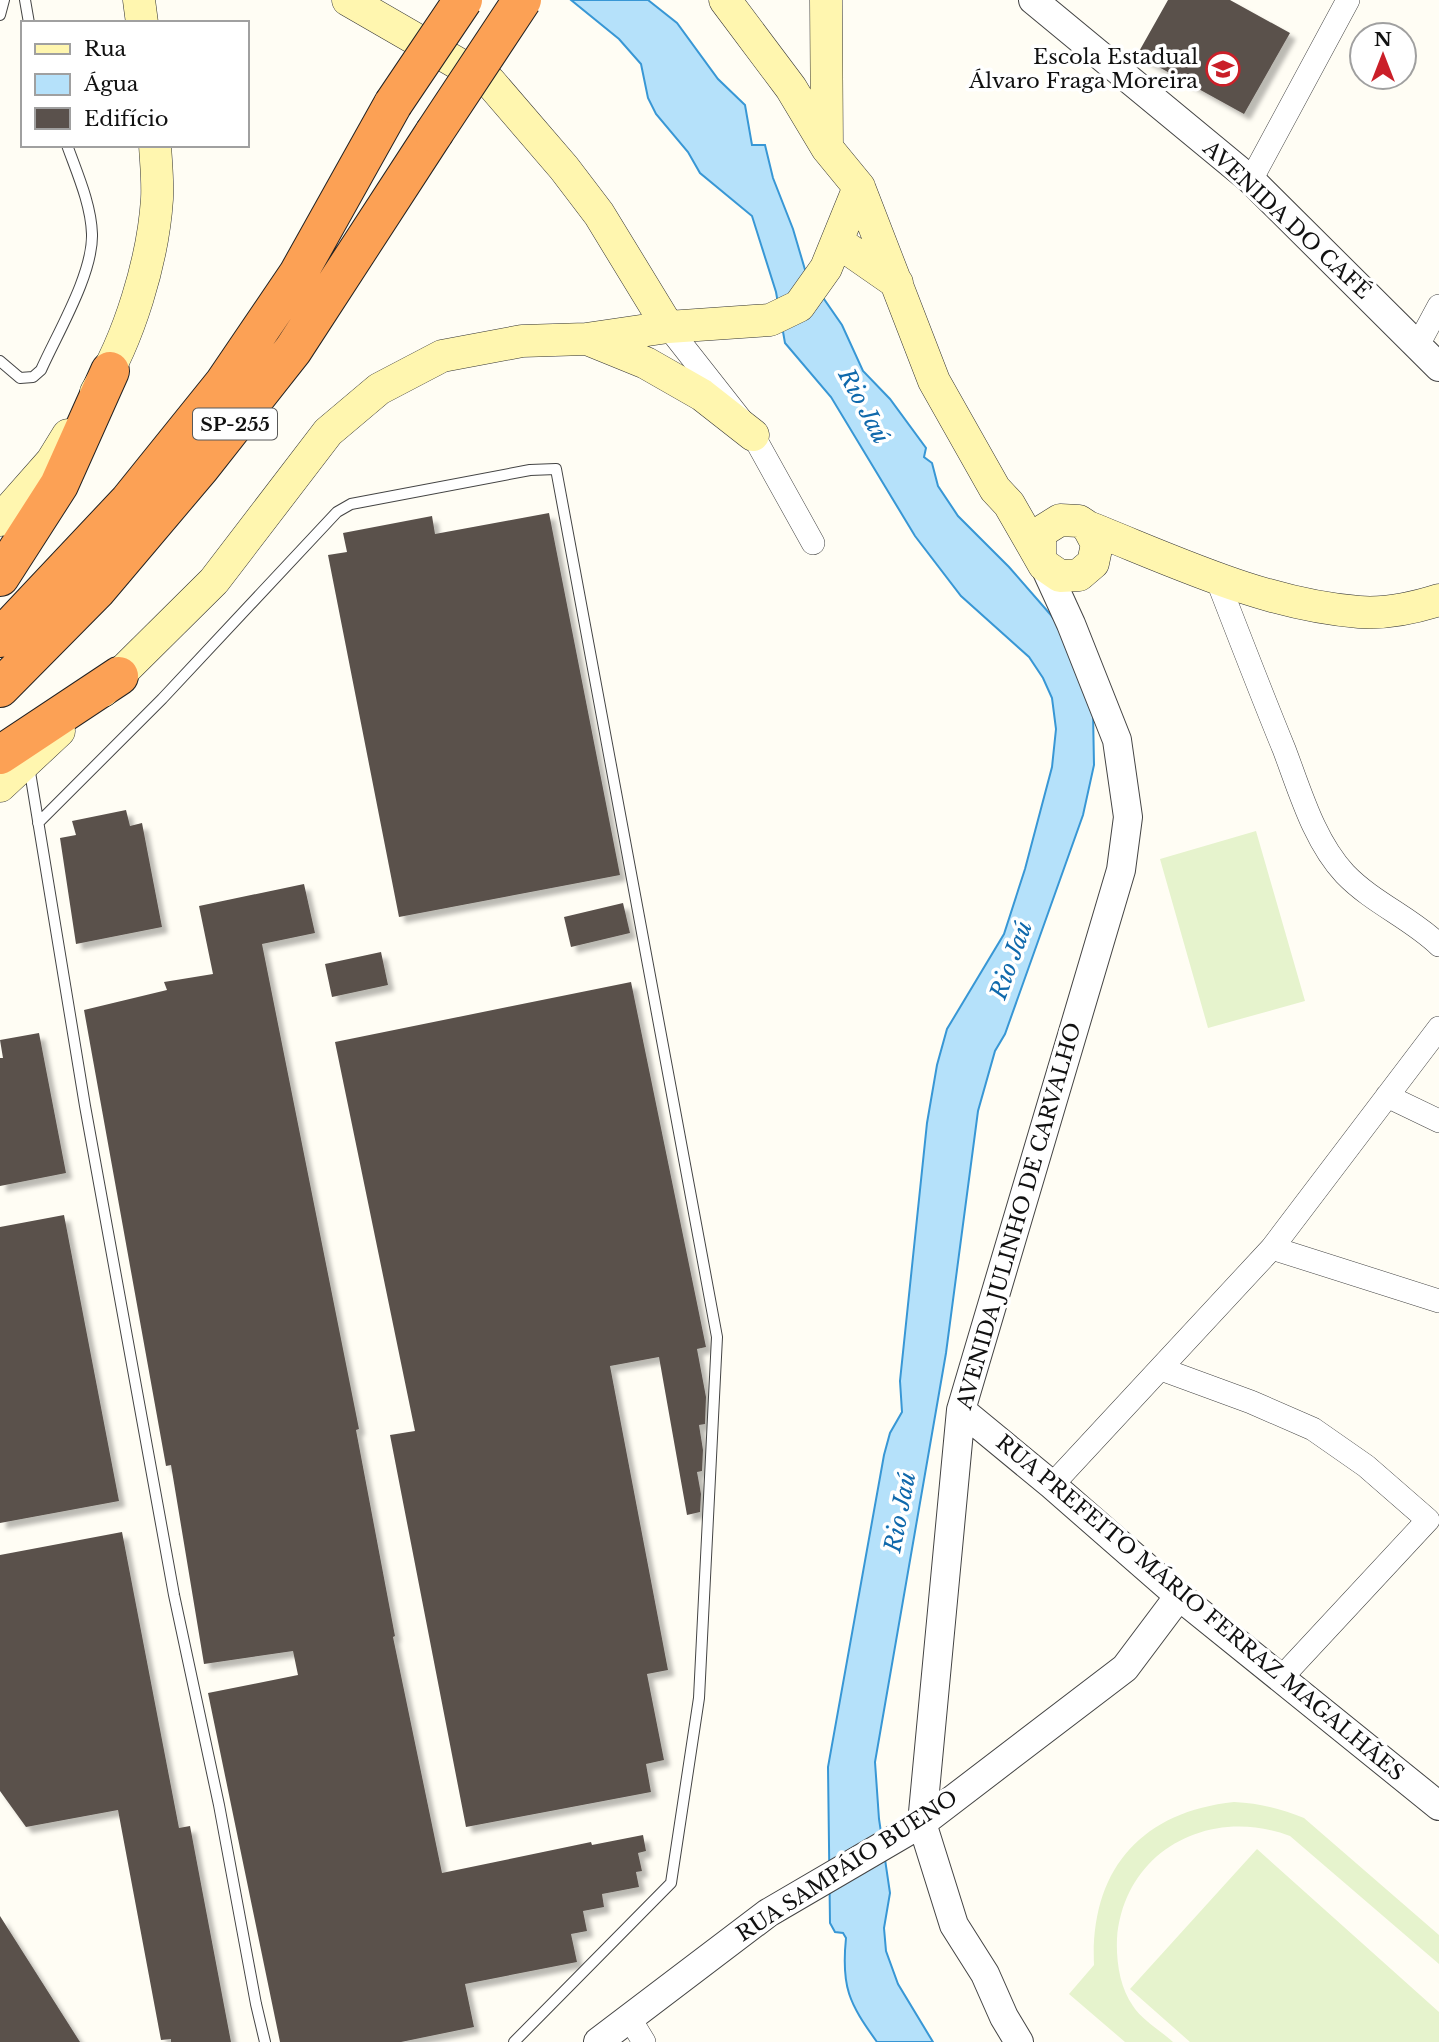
<svg xmlns="http://www.w3.org/2000/svg" width="1439" height="2042" font-family="'Libre Baskerville',serif">
<style>
.pitch{fill:#e6f3cd}
.water{fill:#b5e1fa;stroke:#3897d5;stroke-width:2}
.building{fill:#5a514c;filter:url(#shadow)}
.lines{fill:none;stroke-linecap:round;stroke-linejoin:round}
.service-casing{stroke:#444;stroke-width:12}
.minor-casing{stroke:#444;stroke-width:24}
.tertiary-casing{stroke:#444;stroke-width:30}
.secondary-casing{stroke:#333;stroke-width:33}
.motorway-casing{stroke:#222;stroke-width:40}
.service{stroke:#fff;stroke-width:10}
.minor{stroke:#fff;stroke-width:23}
.tertiary{stroke:#fff;stroke-width:28}
.secondary{stroke:#fff6af;stroke-width:32}
.motorway{stroke:#fca155;stroke-width:38}
.motorway-bridge-casing{stroke:#222;stroke-width:40;stroke-linecap:butt}
.motorway-bridge{stroke:#fca155;stroke-width:38}
.labels{text-anchor:middle;dominant-baseline:central;stroke-width:7;stroke-linejoin:round;paint-order:stroke}
.shield{fill:#fff;stroke:#585858;stroke-width:2}
.shield-label{font-size:19px;font-weight:bold;fill:#111}
.poi-label{font-size:21px;fill:#111;stroke:#fff;text-anchor:end}
.street-label{font-size:21px;fill:#111;stroke:#fff}
.water-label{font-size:23px;font-style:italic;fill:#1069ac;stroke:#fff}
</style>
<defs>
<filter id="shadow"><feDropShadow dx="6" dy="6" stdDeviation="2" flood-color="#0004"/></filter>
</defs>
<rect width="100%" height="100%" fill="#fffdf4"/>
<!-- pitch -->
<path class="pitch" d="M1256 831 1305 1001 1208 1028 1160 859Z
M1234 1802C1259 1803 1281 1809 1304 1818L1439 1935V1964L1290 1836C1210 1806 1124 1850 1117 1939 1116 1961 1120 1988 1133 2006 1142 2020 1161 2031 1173 2042H1125L1069 1994 1094 1965C1090 1871 1140 1812 1234 1802Z
M1257 1849 1439 2012V2042H1190L1130 1989Z"/>
<!-- water -->
<path class="water" d="M571 0H648L677 23 718 79 745 105 752 145H765L773 178 793 229 806 273 842 325 863 371 890 399 926 448 924 457 932 463 938 486 958 516 1009 567 1050 614 1078 652 1093 712 1094 765 1083 815 1005 1034 995 1051 978 1111 946 1353 875 1762 879 1819 890 1893 884 1928 886 1951 898 1984 933 2042H877C849 2003 841 1987 846 1938L843 1933 835 1932 830 1923 828 1767 884 1455 890 1433 902 1412 900 1381 927 1123 937 1065 947 1029 1004 934 1025 869 1052 767 1056 729 1052 698 1043 678 1029 657 961 596 915 536 831 397 785 343 776 292 752 216 700 173 688 152 656 114 648 98 641 64 619 39Z"/>
<!-- building -->
<path class="building" d="M1168 0H1230L1290 33 1244 114 1137 55Z
M549 513 620 875 399 917 328 555 347 552 343 533 432 516 435 534Z
M126 810 130 826 142 823 162 927 76 944 60 838 76 835 72 821Z
M304 884 315 933 262 944 359 1429 356 1430 395 1636 393 1637 442 1873 591 1842 592 1845 643 1835 646 1851 638 1853 642 1871 636 1872 639 1887 602 1894 604 1907 583 1911 587 1931 571 1934 577 1962 465 1984 474 2027 401 2042H280L208 1693 298 1675 293 1651 204 1664 171 1465 166 1466 84 1010 167 990 164 982 213 974 199 906Z
M623 903 630 933 571 947 564 917Z
M381 952 388 985 332 997 325 964Z
M631 982 706 1347 697 1349 706 1397 705 1424 699 1425 703 1450 702 1471 697 1472 701 1494 700 1512 687 1515 659 1357 610 1366 668 1670 647 1674 664 1760 646 1764 651 1792 466 1827 390 1435 415 1431 335 1042Z
M39 1033 66 1173 0 1186V1058H3L0 1040Z
M64 1215 119 1501 0 1523V1227Z
M122 1532 179 1828 190 1826 231 2042H171V2039L161 2040 118 1810 26 1827 0 1791V1555Z
M0 1916 80 2042H0Z"/>
<g class="lines">
<defs>
<path id="service" d="M25 0 29 23
M0 15 4 0
M0 361 20 378 33 377 41 370C58 332 93 274 92 234 91 204 77 173 67 145
M29 766 85 1106 174 1595 219 1805 256 2004 265 2042
M38 823 162 699 337 512 351 504 530 470 556 469 717 1337 699 1698 671 1883 514 2042"/>
<path id="minor" d="M1251 180 1348 0
M668 327 753 435 813 543
M1418 345 1439 306
M1217 579C1239 636 1261 693 1284 749 1300 791 1314 841 1345 874 1373 903 1411 918 1439 945
M1387 1096 1439 1121
M1272 1248 1439 1301
M1161 1369 1251 1402 1313 1429 1366 1466 1428 1520 1282 1677
M1052 1485 1272 1248 1439 1028
M630 2019 644 2042"/>
<path id="tertiary" d="M1033 0 1251 180 1439 367
M961 1410 1052 1485 1179 1596 1439 1806
M598 2042 768 1913 922 1823 1125 1668 1179 1596
M1019 2042 1004 2017 985 1974 954 1925 922 1823 961 1410 1121 870 1128 817 1117 740 1071 624 1044 565"/>
<path id="secondary" d="M139 0 142 23
M348 0 490 82 564 168 599 214 668 327
M826 0 827 147
M859 187 934 381 995 489 1009 504 1044 565 1060 576 1079 575 1093 563 1097 544 1088 527 1079 521 1060 520 1044 530 1040 538V557
M838 242 897 283
M587 339 646 363 702 395 753 435
M96 392C129 340 153 260 157 199 158 181 156 163 155 145
M0 520 52 461 68 435
M1088 527C1174 561 1265 605 1359 612 1385 614 1414 608 1439 600
M103 691 214 581 328 432 379 389 442 356 522 341 586 339 668 327 770 320 799 306 826 268 859 187 827 148 791 88 725 0
M0 786 59 731"/>
<path id="motorway" d="M0 577 59 485 110 371
M0 638 129 501 224 383 298 274 393 104
M0 688 96 591 200 468 293 350 434 133
M0 755 119 676"/>
</defs>
<!-- service casing -->
<use href="#service" class="service-casing"/>
<!-- minor casing -->
<use href="#minor" class="minor-casing"/>
<!-- tertiary casing -->
<use href="#tertiary" class="tertiary-casing"/>
<!-- secondary casing -->
<use href="#secondary" class="secondary-casing"/>
<!-- motorway casing -->
<use href="#motorway" class="motorway-casing"/>
<!-- service -->
<use href="#service" class="service"/>
<!-- minor -->
<use href="#minor" class="minor"/>
<!-- tertiary -->
<use href="#tertiary" class="tertiary"/>
<!-- secondary -->
<use href="#secondary" class="secondary"/>
<!-- motorway -->
<use href="#motorway" class="motorway"/>
<defs>
<path id="motorway-bridge" d="M393 104 463 0
M434 133 522 0"/>
</defs>
<!-- motorway-bridge casing -->
<use href="#motorway-bridge" class="motorway-bridge-casing"/>
<!-- motorway-bridge -->
<use href="#motorway-bridge" class="motorway-bridge"/>
</g>
<!-- icons -->
<defs>
<symbol id="school-ring" viewBox="-11 -11 22 22"><circle r="9.5" fill="#fff" stroke="#ca1f28" stroke-width="1.5"/><path d="M0-5L7-2L0 1L-7-2ZM-4 1L0 2.5L4 1V4Q0 6-4 4Z" fill="#ca1f28"/></symbol>
</defs>
<g fill-rule="evenodd">
<use href="#school-ring" x="1204" y="50" width="38" height="38"/>
</g>
<g class="labels">
<!-- shield labels -->
<rect class="shield" x="193" y="408.5" width="84" height="31" rx="5"/>
<g class="shield-label">
<text x="235" y="424">SP-255</text>
</g>
<!-- poi labels -->
<g class="poi-label">
<text x="1198" y="57">Escola Estadual<tspan x="1198" dy="24">Álvaro Fraga Moreira</tspan></text>
</g>
<!-- street labels -->
<g class="street-label">
<text transform="translate(1287 220) rotate(43)">AVENIDA DO CAFÉ</text>
<text transform="translate(1019 1216) rotate(-74)">AVENIDA JULINHO DE CARVALHO</text>
<text transform="translate(1200 1608) rotate(40)">RUA PREFEITO MÁRIO FERRAZ MAGALHÃES</text>
<text transform="translate(847 1866) rotate(-33)">RUA SAMPÁIO BUENO</text>
</g>
<!-- water labels -->
<g class="water-label">
<text transform="translate(864 406) rotate(62)">Rio Jaú</text>
<text transform="translate(1011 960) rotate(-70)">Rio Jaú</text>
<text transform="translate(900 1512) rotate(-79)">Rio Jaú</text>
</g>
</g>
<!-- legend -->
<rect x="21" y="21" width="228" height="126" fill="#ffffff" stroke="#a0a0a0" stroke-width="2"/>
<rect x="35" y="44" width="35" height="10" fill="#fff6af" stroke="#a0a0a0" stroke-width="2"/>
<text x="84" y="56" font-size="21" fill="#111111">Rua</text>
<rect x="35" y="74" width="35" height="21" fill="#b5e1fa" stroke="#a0a0a0" stroke-width="2"/>
<text x="84" y="91" font-size="21" fill="#111111">Água</text>
<rect x="35" y="108" width="35" height="21" fill="#5a514c" stroke="#a0a0a0" stroke-width="2"/>
<text x="84" y="126" font-size="21" fill="#111111">Edifício</text>
<!-- north arrow -->
<g transform="translate(1383 56)"><circle r="33" fill="#ffffff" stroke="#a0a0a0" stroke-width="2"/>
<path d="M0-5L12 26L0 18L-12 26Z" fill="#ca1f28"/>
<text y="-10" font-size="19" font-weight="bold" text-anchor="middle" fill="#111111">N</text>
</g>
</svg>
